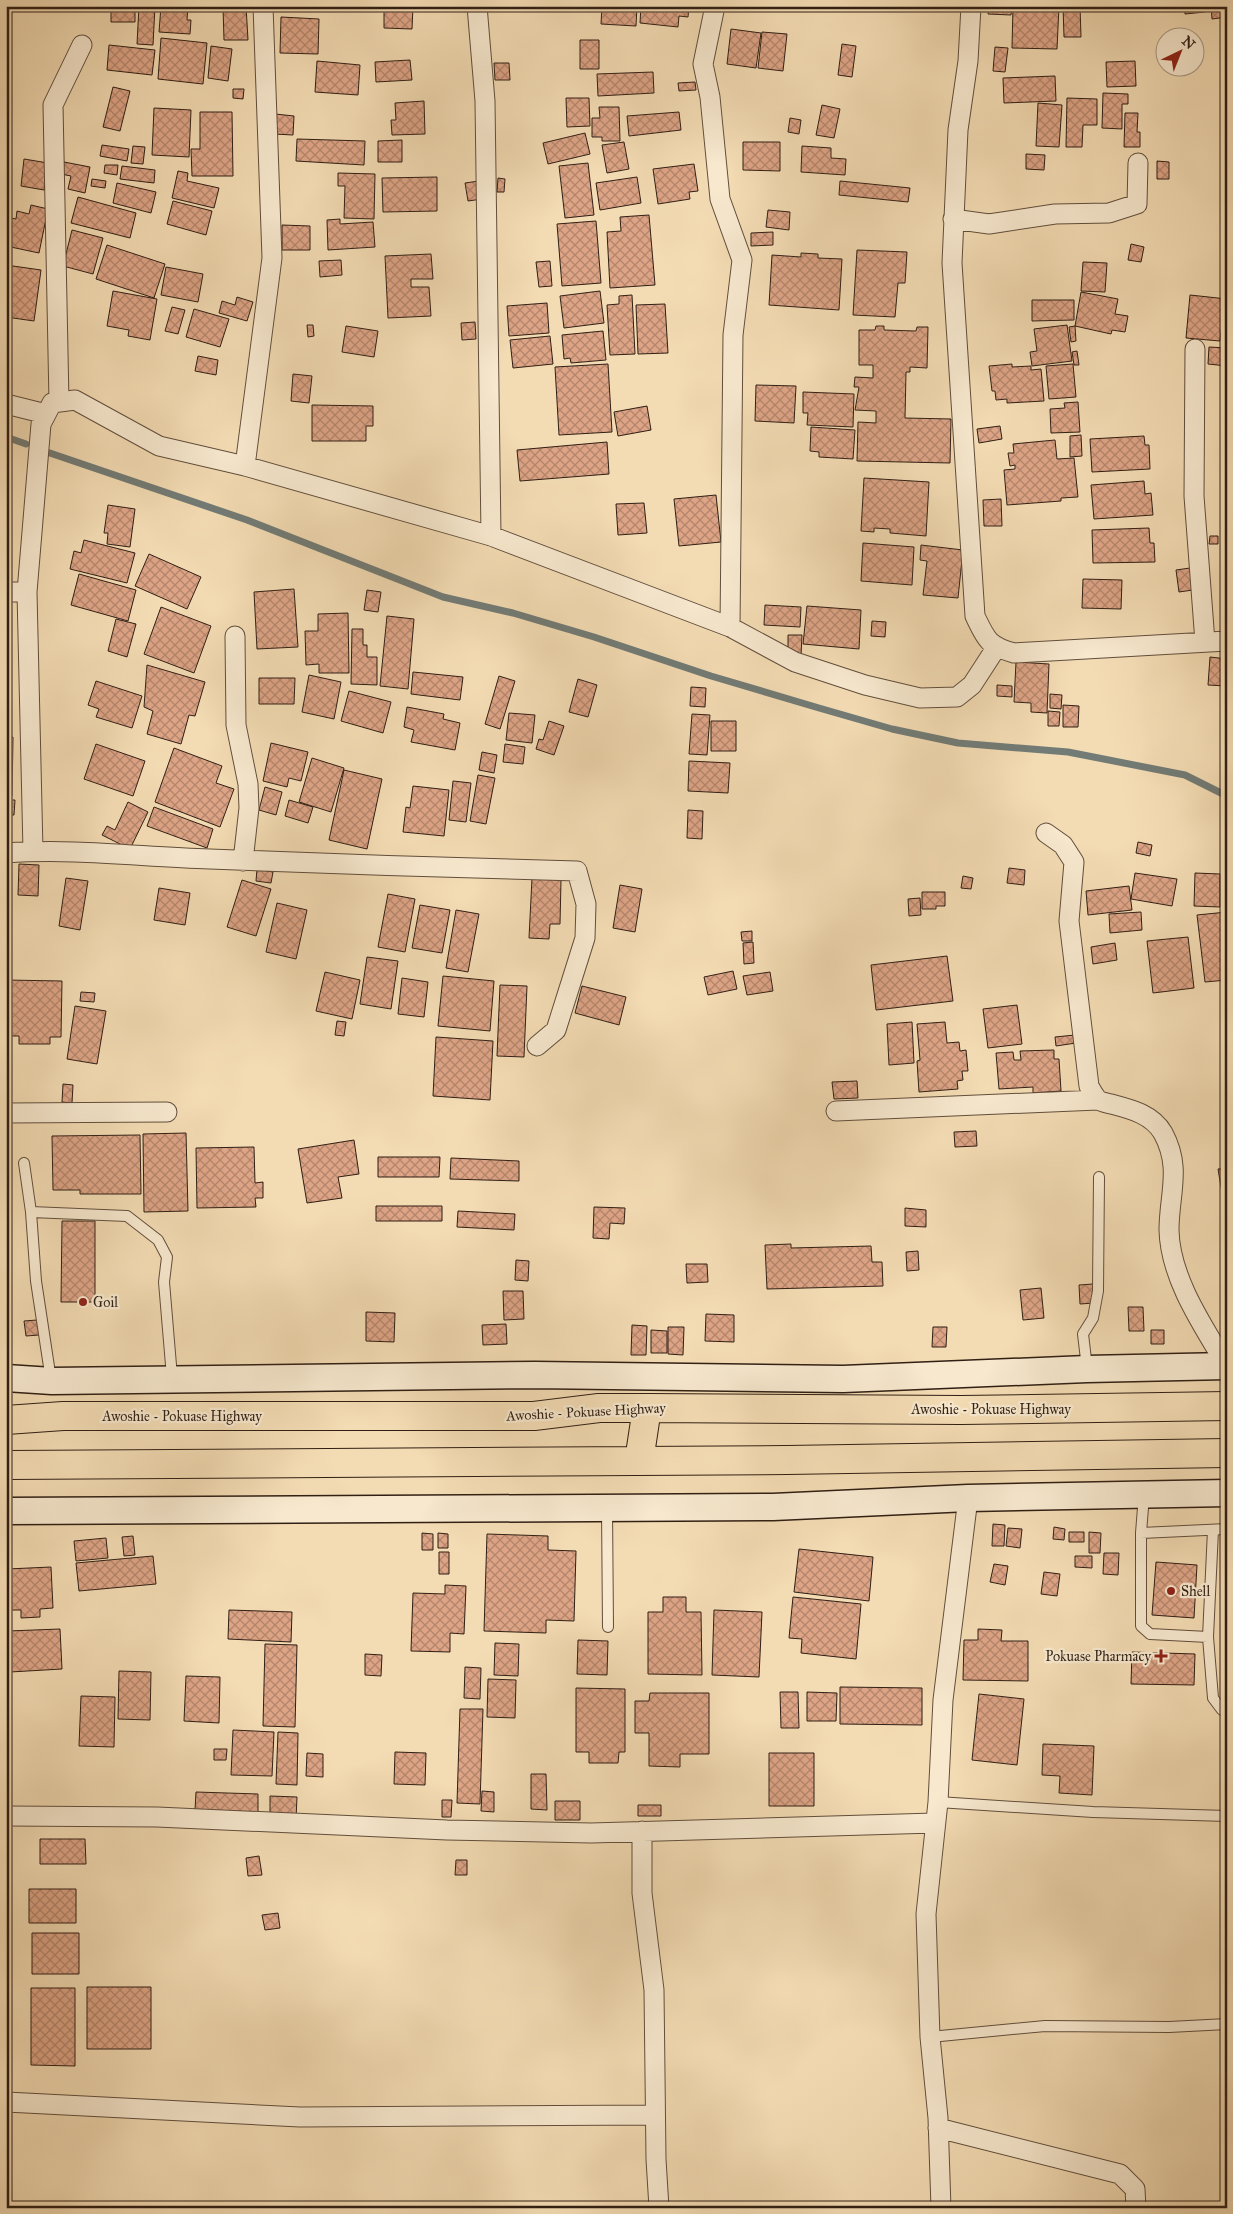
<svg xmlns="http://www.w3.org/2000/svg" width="1233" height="2214" font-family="'IM FELL Great Primer',serif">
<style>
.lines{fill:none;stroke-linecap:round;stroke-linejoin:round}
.stream{stroke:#727b75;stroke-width:7}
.building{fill:url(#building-cross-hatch);stroke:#301f14}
.lane-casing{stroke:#614e3c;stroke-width:12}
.street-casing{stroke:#614e3c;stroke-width:21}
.secondary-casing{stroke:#301f14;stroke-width:29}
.primary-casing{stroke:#301f14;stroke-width:30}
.lane{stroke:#f7e8ce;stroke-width:10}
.street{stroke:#f7e8ce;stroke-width:19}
.secondary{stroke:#f7e8ce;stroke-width:26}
.primary{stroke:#f3dbb3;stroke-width:28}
.poi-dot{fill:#8f2418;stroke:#f7e8ce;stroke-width:2}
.labels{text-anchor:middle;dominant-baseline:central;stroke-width:4.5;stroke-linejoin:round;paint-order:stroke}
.poi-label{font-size:14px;fill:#301f14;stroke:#f7e8ce;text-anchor:start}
.street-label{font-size:14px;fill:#301f14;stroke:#f7e8ce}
</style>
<defs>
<pattern id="building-cross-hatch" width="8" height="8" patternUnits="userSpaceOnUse" patternTransform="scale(1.25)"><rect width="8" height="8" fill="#dda486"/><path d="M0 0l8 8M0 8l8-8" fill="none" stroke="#b4856c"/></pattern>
</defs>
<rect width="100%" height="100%" fill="#f3dbb3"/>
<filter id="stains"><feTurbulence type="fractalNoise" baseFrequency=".004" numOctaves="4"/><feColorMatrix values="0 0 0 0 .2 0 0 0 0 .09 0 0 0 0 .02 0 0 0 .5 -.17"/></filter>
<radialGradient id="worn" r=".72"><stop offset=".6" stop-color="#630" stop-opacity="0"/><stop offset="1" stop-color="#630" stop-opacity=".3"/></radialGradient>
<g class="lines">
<!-- stream -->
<path class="stream" d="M6 437 26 444
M44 451 247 520 443 597 513 613 594 637 711 676 819 708 892 729 958 743 1068 752 1185 775 1227 796"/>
</g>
<!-- building -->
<path class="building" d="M111 6H135V22H111Z
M139 6H155L153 45 137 44Z
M161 6H188L187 20H191L190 34 159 32Z
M246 6 248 40H224L223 7Z
M272 6H302V10L272 8Z
M384 6H413L412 29 384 28Z
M602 6H637L636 26 601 24Z
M641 6H689L688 17 679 16 678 27 640 23Z
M989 6H1012L1011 15 988 14Z
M1013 6H1059L1057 49 1012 48Z
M1063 6H1080L1081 37H1064Z
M1184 6H1204L1205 12 1185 14Z
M1211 6H1227V17L1212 19Z
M281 17 319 19 318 54 280 53Z
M731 29 761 33 756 68 727 64Z
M762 32 787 34 783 71 758 68Z
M161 38 207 43 203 84 158 79Z
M580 40H599V69H580Z
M842 44 856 46 852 77 838 75Z
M109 45 155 50 152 75 107 70Z
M211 46 232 49 228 81 208 78Z
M995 47 1008 48 1005 72 993 71Z
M410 60 412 80 376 82 375 62Z
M317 61 360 65 358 95 315 92Z
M1135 61 1136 86 1107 87 1106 62Z
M494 63H509L510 80H495Z
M653 72 654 93 598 96 597 74Z
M1055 76 1056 101 1004 103 1003 78Z
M695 82 696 90 679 91 678 83Z
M113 87 130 91 120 131 103 127Z
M233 89H244L243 99 233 98Z
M1103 93 1128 94V104H1122V129L1102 128Z
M566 98H589L590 126 567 127Z
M1067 98 1097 99V125H1083L1082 147H1066Z
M424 101 425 134 392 135 391 120H396L395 103Z
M1038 103 1062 105 1059 147 1036 146Z
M822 105 840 109 834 138 816 135Z
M599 107H619L620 141H602V137H592V118H600Z
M154 108 191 110 189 157 152 155Z
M200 112H232L233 176H192L191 149H200Z
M679 112 681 130 629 136 627 116Z
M1125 113H1138L1137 132H1140V147H1124Z
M275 114 294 116 293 135 274 134Z
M790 118 801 120 799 134 788 132Z
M585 133 590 154 548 164 543 143Z
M297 139 365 141 364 165 296 161Z
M402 140V162H378V141Z
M624 142 629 169 607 173 602 145Z
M743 142H780V171L743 170Z
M102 145 129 149 127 161 100 156Z
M133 146 145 147 143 164 131 163Z
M802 146 831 148V158L846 159 845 175 801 172Z
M1026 154 1045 155 1044 170 1026 169Z
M24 159 48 163 44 190 21 186Z
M1157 161 1169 162V179H1157Z
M64 162 90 167 85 193 68 189 71 176 61 174Z
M588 163 594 215 565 218 559 166Z
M694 164 698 191 689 192 690 199 658 204 653 169Z
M105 165H118L117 175 104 173Z
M122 166 155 170 154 183 120 179Z
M178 171 188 173 187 181 219 188 214 208 172 198Z
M338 173 375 174 374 219 344 218 345 186H338Z
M437 177V211L383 212 382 178Z
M637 177 641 203 600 210 596 183Z
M498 178 505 179 504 192H497Z
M92 179 106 181 105 188 91 186Z
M479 181 482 199 468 201 465 183Z
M840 181 910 188 908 202 839 195Z
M117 183 156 192 151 213 113 203Z
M78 197 136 213 130 238 71 223Z
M173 201 212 211 206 235 167 224Z
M31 205 48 209 39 253 6 246V217L16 219 17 211 29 214Z
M768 210 790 212 789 230 766 227Z
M649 215 655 285 610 288 607 232 621 231 620 217Z
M340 219V224L373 222 375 247 328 250 327 220Z
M596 221 601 283 562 286 557 224Z
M282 225 310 226V250H282Z
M72 230 103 238 93 274 63 266Z
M773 232V245L751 246V233Z
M1131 244 1144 247 1141 262 1128 260Z
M107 245 165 264 154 298 96 279Z
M857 250 907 252 905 283H898L895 317 853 315Z
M801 253 818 254V258L842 259 839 310 769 305 772 255 801 257Z
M431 254 433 279H411V287H429L431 316 388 318 385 256Z
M341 260 342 275 320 277 319 261Z
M550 261 552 286 539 287 536 262Z
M1083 262 1107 263 1105 292 1081 291Z
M6 265 41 270 34 321 6 317Z
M166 267 203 274 198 302 161 295Z
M113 291 157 299 150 340 128 336 129 330 107 326Z
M600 291 604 323 564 328 560 296Z
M1081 292 1118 299 1115 314 1128 316 1125 332 1112 330 1111 334 1075 326Z
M632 295 635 354 610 355 607 305 619 304V296Z
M1190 295 1227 299V331H1221L1220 341 1186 338Z
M237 297 253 302 247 321 219 313 222 301 235 305Z
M1032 300H1074V320L1032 321Z
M547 303 549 333 509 336 507 306Z
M665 304 668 353 638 354 636 305Z
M172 307 185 310 178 334 165 331Z
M194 309 229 319 220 347 186 337Z
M475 322 476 339 462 340 461 323Z
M307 325H313L314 336 308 337Z
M1067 325 1072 361 1032 366 1030 352 1037 351 1034 329Z
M346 326 378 331 374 357 342 352Z
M876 326H884V330L916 331 917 327H928L927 368 910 367V372H906L905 418 951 419 950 463 857 461 858 422 876 423V411L855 410 859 387H854L855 377 873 378V365H859V330H875Z
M1075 326 1076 341 1071 342 1069 327Z
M603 331 606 360 571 363 570 358 564 359 562 335Z
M550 336 553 364 513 368 510 340Z
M1209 347 1227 348V366L1208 364Z
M1077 351 1079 365H1074L1072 352Z
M198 356 218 360 216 375 195 371Z
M608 364 612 432 559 435 555 367Z
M1012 364V367L1031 366V370L1041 369 1044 401 1007 403V399L996 400 995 391H992L989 366Z
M1073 364 1076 397 1049 399 1046 366Z
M293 374 312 376 309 403 291 401Z
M756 385 796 386 794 423 755 421Z
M803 392 854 394 853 427 807 425 808 413H803Z
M1078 402 1080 432 1051 433 1050 409 1065 408 1064 403Z
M312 405 373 406V426H366V441H312Z
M647 406 651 430 618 436 614 412Z
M1000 426 1002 439 979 443 977 429Z
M811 427 855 430 853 459 819 457V452L810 451Z
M1081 435 1082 456 1070 457V436Z
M1144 436 1145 445H1149L1150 469 1092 472 1090 439Z
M1055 440 1057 459 1074 458 1078 497 1061 498V501L1007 505 1004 470 1015 469V465L1010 466 1008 453H1014L1013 444Z
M607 442 609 474 520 481 517 450Z
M864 478 929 482 926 536 890 533V529L874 528V532L861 531Z
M1144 481 1145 494 1151 493 1153 515 1094 519 1091 485Z
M716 495 721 542 679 546 674 499Z
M1001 499 1002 526H984L983 500Z
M644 503 647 533 618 535 616 504Z
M108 505 135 509 130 547 107 544 108 533H104Z
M1149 528 1150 543H1154L1155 562 1093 563 1092 530Z
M1210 536H1218V544H1209Z
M84 540 135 553 127 583 70 569 74 551 81 553Z
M863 543 914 547 912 585 861 581Z
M921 545 963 550 958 598 923 595 927 561 920 560Z
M149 554 201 577 187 609 135 586Z
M1190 568 1193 590 1179 592 1176 570Z
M79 574 136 590 128 621 71 605Z
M1083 579 1122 580 1121 609 1082 608Z
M294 589 298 647 257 649 254 592Z
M367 590 381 592 378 612 364 610Z
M765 605 801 607 800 627 764 625Z
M807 606 861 610 859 649 803 644Z
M161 607 211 626 194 673 144 654Z
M348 613 349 673H319V664L306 665 305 631H318V614Z
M6 614H10L11 647H6Z
M387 616 414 619 408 689 380 686Z
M116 619 136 624 127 657 108 651Z
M872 621 886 622 885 637 871 636Z
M352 629H363V645H367V657H377V685L351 684Z
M788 635H802L801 656 788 655Z
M1210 657 1227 659V686L1208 685Z
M1016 662 1049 664 1047 713 1031 712V703L1014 702Z
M147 665 205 682 195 716 189 715 181 744 147 734 153 711 144 707Z
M413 672 463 677 460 700 411 694Z
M309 675 341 682 334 719 302 712Z
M499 676 515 681 500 729 485 724Z
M259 678H295L294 704H259Z
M578 679 597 685 588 717 569 712Z
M96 681 142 696 132 728 96 717 99 709 88 705Z
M997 685 1012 686V697L997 696Z
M691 687 706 688 705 707 690 706Z
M349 691 391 702 383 733 341 721Z
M1050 694 1062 695 1061 709 1050 708Z
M1063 705 1079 706 1078 727H1063Z
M407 707 444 714 443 719 460 723 455 750 411 742 414 730 404 727Z
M1048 711 1060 712 1059 726H1048Z
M509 713 535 715 532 743 506 740Z
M692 714 710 715 707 755 689 754Z
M549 721 564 726 554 755 536 749 539 739 543 740Z
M711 721H736V751H711Z
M6 737H13L12 796H6Z
M271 743 308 752 301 781 289 778 287 787 263 781Z
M96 744 145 761 133 796 84 779Z
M505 744 525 747 523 764 503 762Z
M174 748 222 766 216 783 234 789 220 827 155 802Z
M482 752 497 755 494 773 479 770Z
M312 758 344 768 331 812 299 802Z
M689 761 730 763 728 793 688 791Z
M344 770 382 779 367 849 329 840Z
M478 775 495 778 486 824 470 821Z
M453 781 471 783 466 822 449 820Z
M413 786 449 790 444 836 403 832 406 807 410 808Z
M265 787 282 792 276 815 259 810Z
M6 800H15L14 815H6Z
M289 800 313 807 308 823 285 816Z
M128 802 148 812 130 849 102 835 107 826 115 830Z
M154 807 213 829 207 848 147 826Z
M688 810 703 811 702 839 687 838Z
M1138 842 1152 845 1150 856 1136 853Z
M19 864 39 865 38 896 18 895Z
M1009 868 1025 870 1024 885 1007 883Z
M257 869 273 872 271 883 256 881Z
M1135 873 1177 879 1172 906 1131 899Z
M1195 873 1220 874V907L1194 906Z
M963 876 973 878 971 889 961 888Z
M66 878 88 881 80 930 59 926Z
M532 878 561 880 560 924H550L549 939 529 938Z
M1222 878H1227V902H1223Z
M242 880 271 889 256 936 227 927Z
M620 885 642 889 635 932 613 928Z
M1129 886 1132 910 1088 915 1086 891Z
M159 888 190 893 185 925 154 920Z
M922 892H945V906H936V909H922Z
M388 894 415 899 405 952 378 947Z
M920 898 921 915 909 916 908 899Z
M277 903 307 910 296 959 266 952Z
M420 905 450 910 442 953 412 948Z
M456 910 479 914 468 972 446 968Z
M1141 912 1142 930 1110 933 1109 914Z
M1227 912V980L1205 982 1197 915Z
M752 931V941H742L741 932Z
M1188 937 1194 988 1153 993 1147 941Z
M753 942 754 963 744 964 743 943Z
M1115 943 1117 960 1093 964 1091 947Z
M947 956 953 1001 876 1010 871 965Z
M367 957 398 961 391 1009 360 1004Z
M733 971 737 989 708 995 704 977Z
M325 972 360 980 352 1019 316 1011Z
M770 972 773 991 747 995 743 976Z
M443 976 494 981 490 1031 438 1026Z
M402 978 428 982 424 1017 398 1014Z
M6 980 62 981 61 1037H50V1044H19V1036H6Z
M500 985 527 986 524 1057 497 1056Z
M582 986 626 997 619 1025 575 1013Z
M81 992 95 993 94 1002 80 1001Z
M1017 1005 1022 1044 988 1048 983 1009Z
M75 1006 106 1011 97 1064 67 1059Z
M337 1021 346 1022 344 1036 335 1035Z
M912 1022 914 1063 889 1065 887 1024Z
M945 1022 947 1043 959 1042 960 1051 966 1050 968 1071H962L963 1080 957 1081 958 1089 919 1092 917 1061 920 1060 917 1024Z
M1075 1035 1076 1043 1056 1046 1055 1037Z
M436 1037 493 1041 490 1100 433 1096Z
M1054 1050V1059H1059L1061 1091 1033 1093V1087L999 1089 996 1053 1013 1052 1014 1060H1021L1020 1051Z
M857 1081 858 1098 834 1099 832 1082Z
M63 1084 73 1085 72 1103 62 1102Z
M976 1131 977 1146 955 1147 954 1132Z
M186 1133 188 1211 144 1212 143 1134Z
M140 1135 141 1194H80V1190H53L52 1136Z
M354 1140 359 1174 338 1177 342 1198 307 1203 298 1149Z
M254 1147 255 1183 263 1182V1198H255L256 1207 197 1208 196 1148Z
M378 1157H440L439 1177H378Z
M451 1158 519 1161V1181L450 1179Z
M1227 1168V1192L1222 1193 1218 1169Z
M376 1206H442V1221H376Z
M594 1207 625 1208 624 1224 610 1223 609 1239 593 1238Z
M905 1208 926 1210V1227L905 1226Z
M458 1211 515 1214 514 1230 457 1227Z
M62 1221H95V1302H61Z
M791 1244V1248L871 1246 872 1262H882L883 1286 767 1289 765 1245Z
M918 1251 919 1270 907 1271 906 1252Z
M516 1260 529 1261 528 1281 515 1280Z
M686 1264H707L708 1282 687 1283Z
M1093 1284 1094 1303 1080 1304 1079 1285Z
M1041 1288 1044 1318 1023 1320 1020 1290Z
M503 1291H523L524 1319 504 1320Z
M1128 1307H1143L1144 1331H1129Z
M366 1312 395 1313 394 1342 366 1341Z
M706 1314 734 1315V1342L705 1341Z
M37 1320 39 1335 26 1336 24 1321Z
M506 1324 507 1344 483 1345 482 1325Z
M632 1325 647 1326 646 1355H631Z
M668 1327H684L683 1355 668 1354Z
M933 1327H947L946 1347H932Z
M651 1330 667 1331V1353H651Z
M1151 1330H1164V1344H1151Z
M993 1524 1005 1525 1004 1546H992Z
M1054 1527 1065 1529 1064 1540 1053 1539Z
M1008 1528 1022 1529 1020 1548 1006 1546Z
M1069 1532H1084V1542H1069Z
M1089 1532 1101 1533 1100 1553H1089Z
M422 1533 433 1534V1550H422Z
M438 1533 448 1534V1548H438Z
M487 1534 548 1536V1550L576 1551 574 1621 546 1620V1633L484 1631Z
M133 1536 135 1555 124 1556 122 1537Z
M106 1538 108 1558 76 1561 74 1541Z
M799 1549 873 1557 869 1601 794 1592Z
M439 1552H449V1574H439Z
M1104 1553H1119L1118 1575 1103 1574Z
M153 1556 156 1584 79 1591 76 1563Z
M1075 1556H1092V1568L1075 1567Z
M1156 1562 1197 1565 1194 1618 1152 1615Z
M994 1564 1008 1566 1005 1585 990 1582Z
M51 1567 53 1608 40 1609V1617L21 1618V1610H9L7 1569Z
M1044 1572 1060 1574 1057 1596 1041 1594Z
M445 1585 466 1586 464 1634 450 1633V1652L411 1651 413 1593 445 1594Z
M663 1597H686V1612H701L702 1675 648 1674V1612H663Z
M793 1597 861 1604 856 1659 801 1653 802 1639 789 1638Z
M229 1610 292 1612 291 1642 228 1639Z
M714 1610 762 1612 759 1677 712 1675Z
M60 1629 62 1669 10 1672 8 1631Z
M978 1629 1002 1630 1001 1641H1028V1681L963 1680 964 1640H978Z
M578 1640 608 1641 607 1675 577 1674Z
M495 1643 519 1644 518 1676 494 1675Z
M265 1644 297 1645 295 1727 263 1726Z
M1132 1652 1195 1654 1194 1685 1131 1684Z
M365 1654 382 1655 381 1676 365 1675Z
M465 1667 481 1668 480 1699 464 1698Z
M119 1671 151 1672 150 1720 118 1719Z
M186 1676 220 1677 219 1723 184 1721Z
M488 1679 516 1680 515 1718 487 1717Z
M840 1687 922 1688V1725L840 1724Z
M576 1688 625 1689V1752H619L618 1763H589V1752H576Z
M780 1692H798L799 1728H781Z
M807 1692 837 1693 836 1721H807Z
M650 1693H709V1754H680V1767L649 1766V1733H635V1701H649Z
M979 1694 1024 1699 1017 1765 972 1760Z
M81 1696 115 1697 114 1747 79 1746Z
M460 1709H483L480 1804 457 1803Z
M233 1730 274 1732 272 1776 231 1775Z
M278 1732 298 1733 297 1785 276 1784Z
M1043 1744 1094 1746 1092 1795 1059 1793 1060 1776 1042 1775Z
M214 1749H227L226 1760H214Z
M395 1752 426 1753 425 1785 394 1784Z
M307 1753 323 1754V1777L306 1776Z
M769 1753H814V1806H769Z
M531 1774H546L547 1810 531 1809Z
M482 1791 494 1792V1812L481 1811Z
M196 1792 258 1794V1812L195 1810Z
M270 1796 297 1797 296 1819 270 1818Z
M442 1800H452L451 1817H442Z
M555 1801H580V1820H555Z
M638 1805H661V1816H638Z
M40 1839H85L86 1864H40Z
M259 1856 262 1875 248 1876 246 1858Z
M456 1860H467V1875H455Z
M29 1889H76V1923H29Z
M278 1913 280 1928 265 1930 262 1915Z
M32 1933H79V1974H32Z
M87 1987H151V2049H87Z
M31 1988H75V2066L31 2065Z"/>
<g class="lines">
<defs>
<path id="lane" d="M24 1163 31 1212 36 1281 51 1380
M31 1212 127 1216 158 1240 167 1257 164 1282 172 1377
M1087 1368 1083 1334 1093 1318 1098 1291 1099 1177
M1144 1495 1141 1533 1227 1529
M607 1508 608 1627
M1141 1533V1626L1150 1634 1208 1637 1213 1530
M1208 1637 1213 1698 1222 1710H1227
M938 1802 1093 1812 1227 1816
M930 2037 1045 2026 1169 2027 1227 2024"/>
<path id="street" d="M477 6 485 101 491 536
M715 6 703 64 710 97 720 199 742 260 733 335 730 627
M971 6 968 61 958 130 952 263 975 616C986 639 988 646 1014 653L1227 641
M953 219 989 224 1055 214 1109 213 1137 204 1138 163
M1195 349 1194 496 1205 642
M59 402 53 105 82 45
M6 404 46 414
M245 466 272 258 263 6
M6 592H27
M235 636 236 725 248 784 249 808 243 861
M1046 833 1063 845 1074 862 1069 921 1089 1086C1091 1090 1094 1095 1097 1099 1100 1102 1107 1103 1111 1104 1130 1109 1152 1114 1163 1133 1182 1168 1169 1194 1169 1230 1170 1278 1203 1326 1227 1366
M33 851 27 592 41 424 52 403 75 400 159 446 245 466 491 536 730 627 795 662 865 685 920 698 957 697 972 685 996 648
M6 853C75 848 142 857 210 859 332 864 455 868 577 871L586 904 585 938 556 1030 537 1046
M836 1111 1098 1100
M6 1113 167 1112
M6 1816 157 1817 447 1830 591 1833 935 1823
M642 1831V1893L654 1990 656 2159 659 2208
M6 2102 300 2117 655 2115
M938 2128 1120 2174 1135 2189 1136 2208
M941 2208 938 2118 930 2037 926 1914 938 1802 943 1700 968 1498"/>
<path id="secondary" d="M6 1378 52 1381 535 1375 843 1379 1087 1369 1227 1366
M6 1511 773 1507 968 1498 1227 1493"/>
<path id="primary" d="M6 1420 63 1416H534L599 1408H647L961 1410 1227 1406
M639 1461 647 1408
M6 1465 787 1460 1227 1453"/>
</defs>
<!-- lane casing -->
<use href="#lane" class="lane-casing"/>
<!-- street casing -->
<use href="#street" class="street-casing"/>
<!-- secondary casing -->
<use href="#secondary" class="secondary-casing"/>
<!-- primary casing -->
<use href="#primary" class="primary-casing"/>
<!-- lane -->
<use href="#lane" class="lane"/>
<!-- street -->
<use href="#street" class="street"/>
<!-- secondary -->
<use href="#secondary" class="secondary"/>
<!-- primary -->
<use href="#primary" class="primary"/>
</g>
<!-- markers -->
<g class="poi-dot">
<circle cx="83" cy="1302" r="5"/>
<circle cx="1171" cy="1591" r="5"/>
<path d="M1158.5 1648.5h5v5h5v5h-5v5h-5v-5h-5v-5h5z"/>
</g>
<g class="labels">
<!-- poi labels -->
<g class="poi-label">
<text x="93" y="1302">Goil</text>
<text x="1181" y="1591">Shell</text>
<text x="1151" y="1656" text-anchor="end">Pokuase Pharmacy</text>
</g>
<!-- street labels -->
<g class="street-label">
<text x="991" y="1409">Awoshie - Pokuase Highway</text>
<text transform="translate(586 1412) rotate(-3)">Awoshie - Pokuase Highway</text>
<text x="182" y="1416">Awoshie - Pokuase Highway</text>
</g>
</g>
<!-- margin -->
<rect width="1233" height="2214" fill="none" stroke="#f3dbb3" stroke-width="25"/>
<rect x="8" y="8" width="1218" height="2199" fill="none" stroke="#301f14" stroke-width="2.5"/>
<rect x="12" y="12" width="1208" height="2189" fill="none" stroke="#301f14"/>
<!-- north arrow -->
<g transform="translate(1180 52) rotate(43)"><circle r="24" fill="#f7e8ce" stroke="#a79884"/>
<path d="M0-4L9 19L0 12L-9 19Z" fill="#8f2418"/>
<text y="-8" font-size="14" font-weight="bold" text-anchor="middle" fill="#301f14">N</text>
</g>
<rect width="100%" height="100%" filter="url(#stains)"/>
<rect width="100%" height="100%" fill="url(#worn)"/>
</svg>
